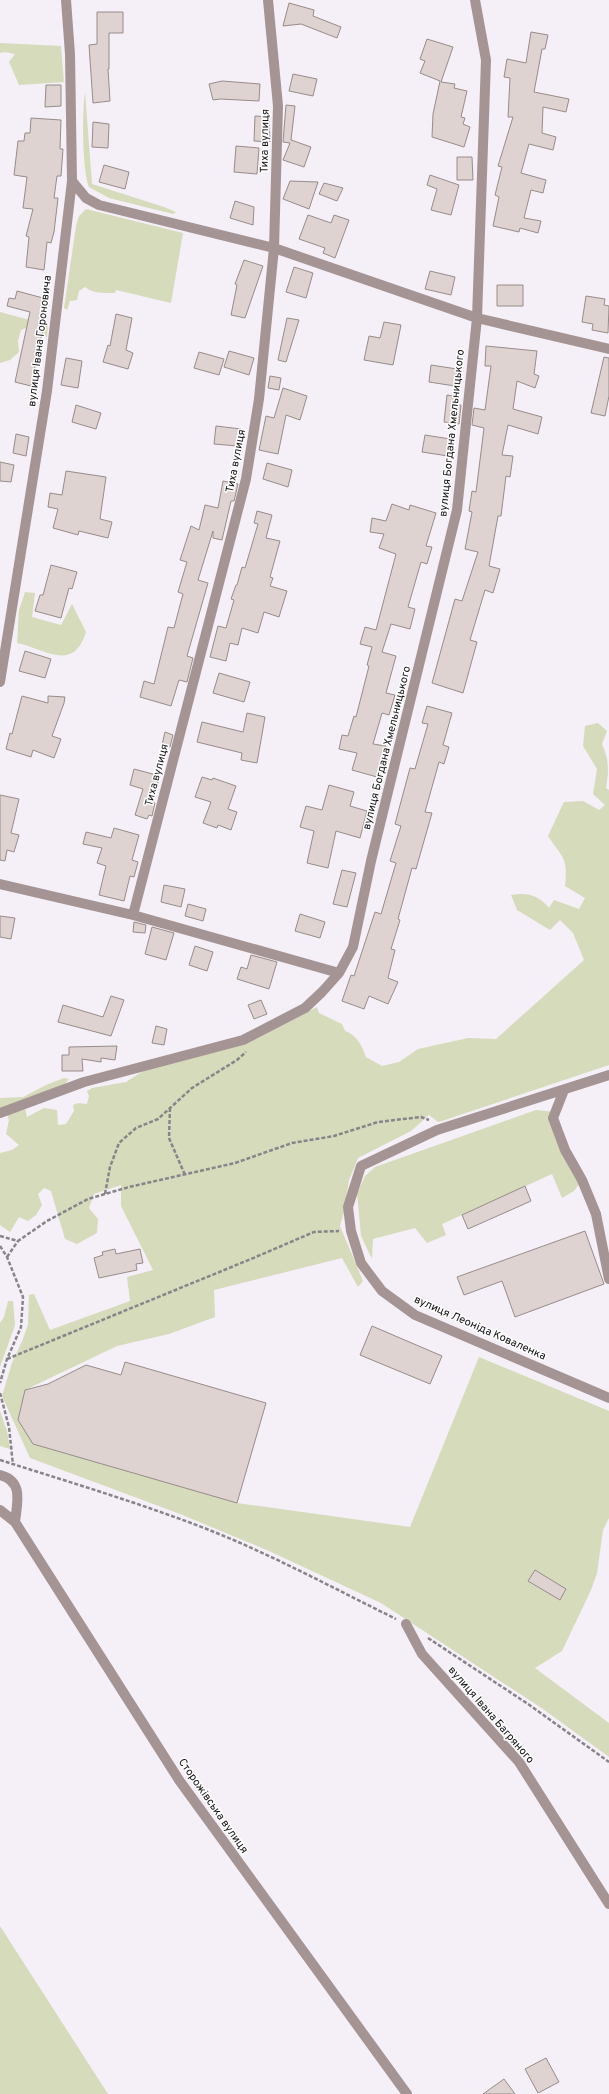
<svg xmlns="http://www.w3.org/2000/svg" width="609" height="2094" font-family="Overpass,sans-serif">
<style>
.green{fill:#d6dbbb}
.building{fill:#dfd3d1;stroke:#978c8a}
.lines{fill:none;stroke-linecap:round;stroke-linejoin:round}
.path{stroke:#888489;stroke-width:2.5;stroke-dasharray:4 2;stroke-linecap:butt}
.minor{stroke:#a59494;stroke-width:10}
.labels{text-anchor:middle;dominant-baseline:central;stroke-width:3;stroke-linejoin:round;paint-order:stroke}
.street-label{font-size:11px;fill:#141214;stroke:#fefefe}
</style>
<rect width="100%" height="100%" fill="#f5eff7"/>
<!-- green -->
<path class="green" d="M0 43 61 46 64 82 19 85 9 62 15 54 5 52 0 53Z
M85 92 92 184 164 207 176 212 173 214 109 198 89 187C82 169 82 112 85 92Z
M86 209 183 233 171 303 116 290 115 293C105 293 93 294 85 287L79 291 77 300 70 301 67 310 64 308 76 226 79 216Z
M0 312 48 325 47 338 43 332 31 326 21 330 18 341 19 352 10 360 0 363Z
M25 592 35 593 32 617 61 625 72 604 86 632C73 673 46 649 17 643L19 610Z
M598 723 607 731 602 744C609 759 609 771 606 788L609 790V1065L442 1121 438 1122 429 1115 411 1131 358 1158 349 1180 345 1208 340 1226 363 1281 358 1287 342 1258 214 1290 215 1317 169 1334 117 1346 25 1390 34 1444 237 1503 410 1527 479 1357 609 1411V1518L603 1530 597 1573 591 1590 562 1651 535 1668 609 1723V1757L543 1709 381 1603 269 1551 180 1514 30 1458 2 1396 12 1363 23 1339 28 1324 29 1295 34 1294 50 1330 130 1301 127 1277 153 1270 121 1206V1185L94 1194 89 1208 98 1219 97 1233 77 1244 65 1239 51 1191 44 1188 38 1194 42 1205 36 1215 28 1221 19 1217 10 1232 0 1225V1153L12 1150 19 1145 6 1134 9 1120 5 1108 0 1111V1098L23 1097 46 1085 64 1078 69 1079 65 1084 24 1103 27 1117 44 1108 57 1110 58 1125 66 1124 74 1111 73 1105 78 1103 87 1104 89 1096 87 1091 92 1088 126 1082 145 1070 294 1018 317 1007 319 1013 342 1024 345 1031C357 1035 362 1046 366 1057L382 1066 399 1062 418 1049 468 1038 496 1039 584 960 573 933 560 920 550 930 517 910 511 895C526 892 539 895 549 908L554 900 579 909 585 898 565 886C568 856 563 859 548 836L564 802 583 801 599 810 605 805 593 794 597 769 583 746 585 726Z
M536 1110 555 1112 582 1180 574 1191 562 1198 552 1174 442 1224 446 1235 427 1243 415 1228 373 1239 372 1259 361 1236 357 1193 365 1176 375 1167Z
M8 1301H13L15 1325 0 1367V1323L4 1317Z
M0 1411 7 1431 10 1449 0 1446Z
M0 1926 108 2094H0Z"/>
<!-- building -->
<path class="building" d="M289 3 314 10 313 16 341 27 337 38 301 24 283 26Z
M97 12H123V33H109V69H108L110 101 93 103 89 45 97 44Z
M531 32 548 35 545 49H542L534 92 569 99 566 112 543 107 542 133 556 137 553 150 529 144 521 173 546 180 543 193 531 190 524 218 541 221 538 233 520 228 519 232 493 226 499 197 495 195 502 167 498 166 513 117H508L510 78 504 77 507 59 526 63Z
M427 39 453 47 441 82 455 84 454 88 467 91 461 117 465 118 463 124 470 127 464 147 432 137 433 114 440 81 420 73 425 61 420 59Z
M293 74 317 79 313 96 289 91Z
M222 81 260 84 259 101 220 99 213 100 209 84Z
M46 85H61V106L45 107Z
M286 105 295 106 291 140 311 147 304 167 283 160 290 143 283 142Z
M255 116 269 117 270 142 254 141Z
M31 118 61 120 60 149H63L61 176H57L54 198H58L54 232 51 243 47 242 44 270 26 267 29 237 26 236 33 209 23 208 27 177 14 175 18 141H24L25 133H30Z
M93 122 109 124 108 148 92 147Z
M236 146 259 148 257 174 234 172Z
M457 157H472L473 180H457Z
M104 165 129 172 125 189 99 182Z
M430 175 459 185 451 215 431 210 437 189 427 185Z
M290 181 318 182 309 209 283 199Z
M324 183 343 188 337 201 319 194Z
M235 201 254 207 253 225 230 218Z
M308 215 331 223 334 215 349 220 335 258 323 253 325 248 299 239Z
M244 260 263 266 245 318 231 315 237 285 235 284Z
M294 267 313 273 306 298 286 292Z
M430 271 455 277 451 295 425 289Z
M497 285H523V306H497Z
M17 291 43 298 41 303 48 305 31 386 15 382 30 312 7 306 9 298 15 299Z
M586 296 605 299 604 305 609 306 608 333 592 330 593 324 582 322Z
M116 314 132 318 126 350 133 353 128 369 103 362 108 345 110 346Z
M287 318 299 320 286 362 278 360Z
M384 322 401 325 393 365 364 360 369 336 380 338Z
M486 346 537 351 534 374 539 376 535 388 517 381 513 409 542 417 538 434 508 425 502 455 513 456 510 477 506 476 501 516H498L489 566 500 569 493 593 485 590 470 640 477 642 463 693 432 683 455 599 462 601 478 552 465 549 472 512 469 511 472 491 476 492 484 428 472 425 474 408 485 410 491 366H485Z
M229 351 254 358 249 375 224 367Z
M199 352 224 359 219 375 194 368Z
M604 357 609 358V396L605 416 591 413Z
M66 358 82 361 78 388 61 385Z
M431 365 457 369 455 386 429 382Z
M270 376 281 378 279 390 268 388Z
M283 388 307 396 300 420 286 415 278 454 259 450 266 416 274 418Z
M447 395 459 397 458 405H461L459 424 444 422Z
M76 405 101 413 96 429 72 422Z
M216 426 241 429 238 446 214 444Z
M16 434 29 437 26 456 13 453Z
M425 435 450 439 448 456 422 452Z
M0 462 14 465 11 482 0 481Z
M267 463 292 470 288 487 263 479Z
M66 471 106 477 100 519 112 522 108 538 79 531 78 535 53 528 58 509 48 507 50 493 62 495Z
M223 481 238 484 234 501H231L222 540 213 538V531L198 580 208 583 187 656 193 658 187 682 179 680 171 706 140 697 144 681 154 684 168 627 174 628 183 594 178 592 187 562 180 560 191 526 199 530 205 505 218 508Z
M392 504 409 510 410 505 436 513 426 546 432 547 427 564 421 562 408 607 415 609 410 629 391 624 382 652 396 656 386 693 395 695 389 715 382 713 373 744 386 746 377 777 352 770 357 753 339 749 342 735 348 736 354 716 356 717 369 666 367 665 372 647 360 644 365 627 376 630 396 554 379 548 384 534 370 532 372 518 386 521Z
M257 511 272 515 266 538 280 541 270 577 273 578 270 586 287 591 279 617 264 612 258 633 242 628 238 645 230 643 226 661 210 657 218 626 226 628 234 600 231 599 236 585H237L242 567 245 568 258 524 254 523Z
M51 565 77 572 72 589 69 588 61 618 35 611 40 595H43Z
M25 651 51 659 45 678 19 671Z
M219 673 250 682 244 702 213 693Z
M22 696 48 703V696L65 697 64 703 52 736 61 739 54 758 33 750 31 757 6 749 10 733 12 734Z
M427 706 452 713 443 745 449 747 444 764 439 762 425 812 432 813 416 869 412 868 398 919 400 920 391 949 395 950 388 978 398 982 388 1004 369 996 364 1009 342 1001 351 975 354 976 375 912 381 914 396 863 390 861 401 826 395 824 410 768 415 769 428 724 422 723Z
M247 713 265 717 257 763 241 760 242 753 197 742 202 722 243 732Z
M165 732 173 735 170 747 162 745Z
M134 769 160 776 152 802 155 803 152 816 149 815 147 819 135 815 143 789 130 785Z
M202 777 212 780 213 778 236 786 228 809 237 812 231 830 218 825 217 828 203 823 211 802 195 797Z
M329 785 354 792 350 806 367 811 360 838 336 831 328 868 307 863 314 831 300 827 306 806 322 810Z
M0 795 19 799 11 833 19 835 14 852 7 850 5 861 0 860Z
M114 828 139 835 132 860 138 862 134 877 130 876 124 901 99 895 106 866 97 863 102 848 83 844 86 832 111 838Z
M342 870 356 873 347 907 333 904Z
M164 885 185 889 181 907 161 902Z
M188 904 206 909 203 921 185 916Z
M300 914 325 922 320 938 295 931Z
M0 916 15 918 11 939 0 937Z
M134 922 146 925 145 933 133 932Z
M152 927 174 933 166 960 145 954Z
M195 946 213 952 207 971 189 965Z
M251 955 277 962 269 989 237 979 241 967 247 969Z
M111 996 124 1000 111 1036 58 1022 63 1005 103 1017Z
M261 1000 267 1014 254 1019 248 1005Z
M156 1026 167 1029 164 1045 152 1043Z
M117 1046 115 1060 101 1058V1062L82 1059 83 1071H62V1055H69V1047Z
M525 1186 531 1201 468 1229 462 1215Z
M585 1231 604 1284 515 1317 502 1281 464 1295 457 1277Z
M115 1249 116 1254 140 1249 143 1263 136 1264 137 1270 99 1278 94 1258 103 1255 102 1252Z
M372 1326 442 1356 430 1384 360 1355Z
M125 1362 266 1403 237 1503 33 1444 18 1420 25 1390 48 1384 86 1365 121 1375Z
M535 1570 566 1589 560 1600 528 1581Z
M546 2058 559 2082 538 2093 525 2069Z
M504 2079 515 2094H483Z"/>
<g class="lines">
<!-- path -->
<path class="path" d="M170 1108 169 1138 185 1175
M105 1194 110 1167 119 1143 136 1128 158 1119 192 1088 237 1060 246 1052
M0 1236 18 1241 47 1221 88 1199 129 1187 235 1163 292 1143 334 1136 378 1122 421 1117 429 1120
M0 1246 7 1257 23 1297 21 1327 7 1359 0 1383
M7 1257 18 1241
M7 1359 251 1259 314 1232 339 1231
M0 1393 9 1427 13 1465
M0 1460C66 1481 133 1501 199 1526 267 1552 331 1587 396 1619
M428 1638 528 1704 609 1762"/>
<!-- minor -->
<path class="minor" d="M72 181 86 198 99 205 274 248 477 318 609 349
M0 682 47 391 72 181 70 54 66 0
M0 884 133 915 339 973
M133 915 246 479 259 399 274 248 278 106 268 0
M609 1075 437 1130 361 1166 348 1207 351 1231 361 1263 382 1291 415 1315 609 1398
M564 1090 553 1118 565 1150 582 1180 596 1214 609 1279
M0 1113 84 1082 243 1040 305 1008 322 992 339 973 353 947 371 861 457 510 477 318 486 60 475 0
M0 1475C24 1481 17 1503 15 1522
M0 1510 15 1522 179 1780 407 2094
M406 1624 422 1654 519 1762 609 1904"/>
</g>
<g class="labels">
<!-- street labels -->
<g class="street-label">
<text transform="translate(265 141) rotate(-89)">Тиха вулиця</text>
<text transform="translate(40 341) rotate(-83)">вулиця Івана Гороновича</text>
<text transform="translate(452 433) rotate(-84)">вулиця Богдана Хмельницького</text>
<text transform="translate(236 461) rotate(-79)">Тиха вулиця</text>
<text transform="translate(387 748) rotate(-76)">вулиця Богдана Хмельницького</text>
<text transform="translate(157 775) rotate(-75)">Тиха вулиця</text>
<text transform="translate(480 1328) rotate(24)">вулиця Леоніда Коваленка</text>
<text transform="translate(491 1715) rotate(49)">вулиця Івана Багряного</text>
<text transform="translate(213 1806) rotate(55)">Сторожівська вулиця</text>
</g>
</g>
</svg>
